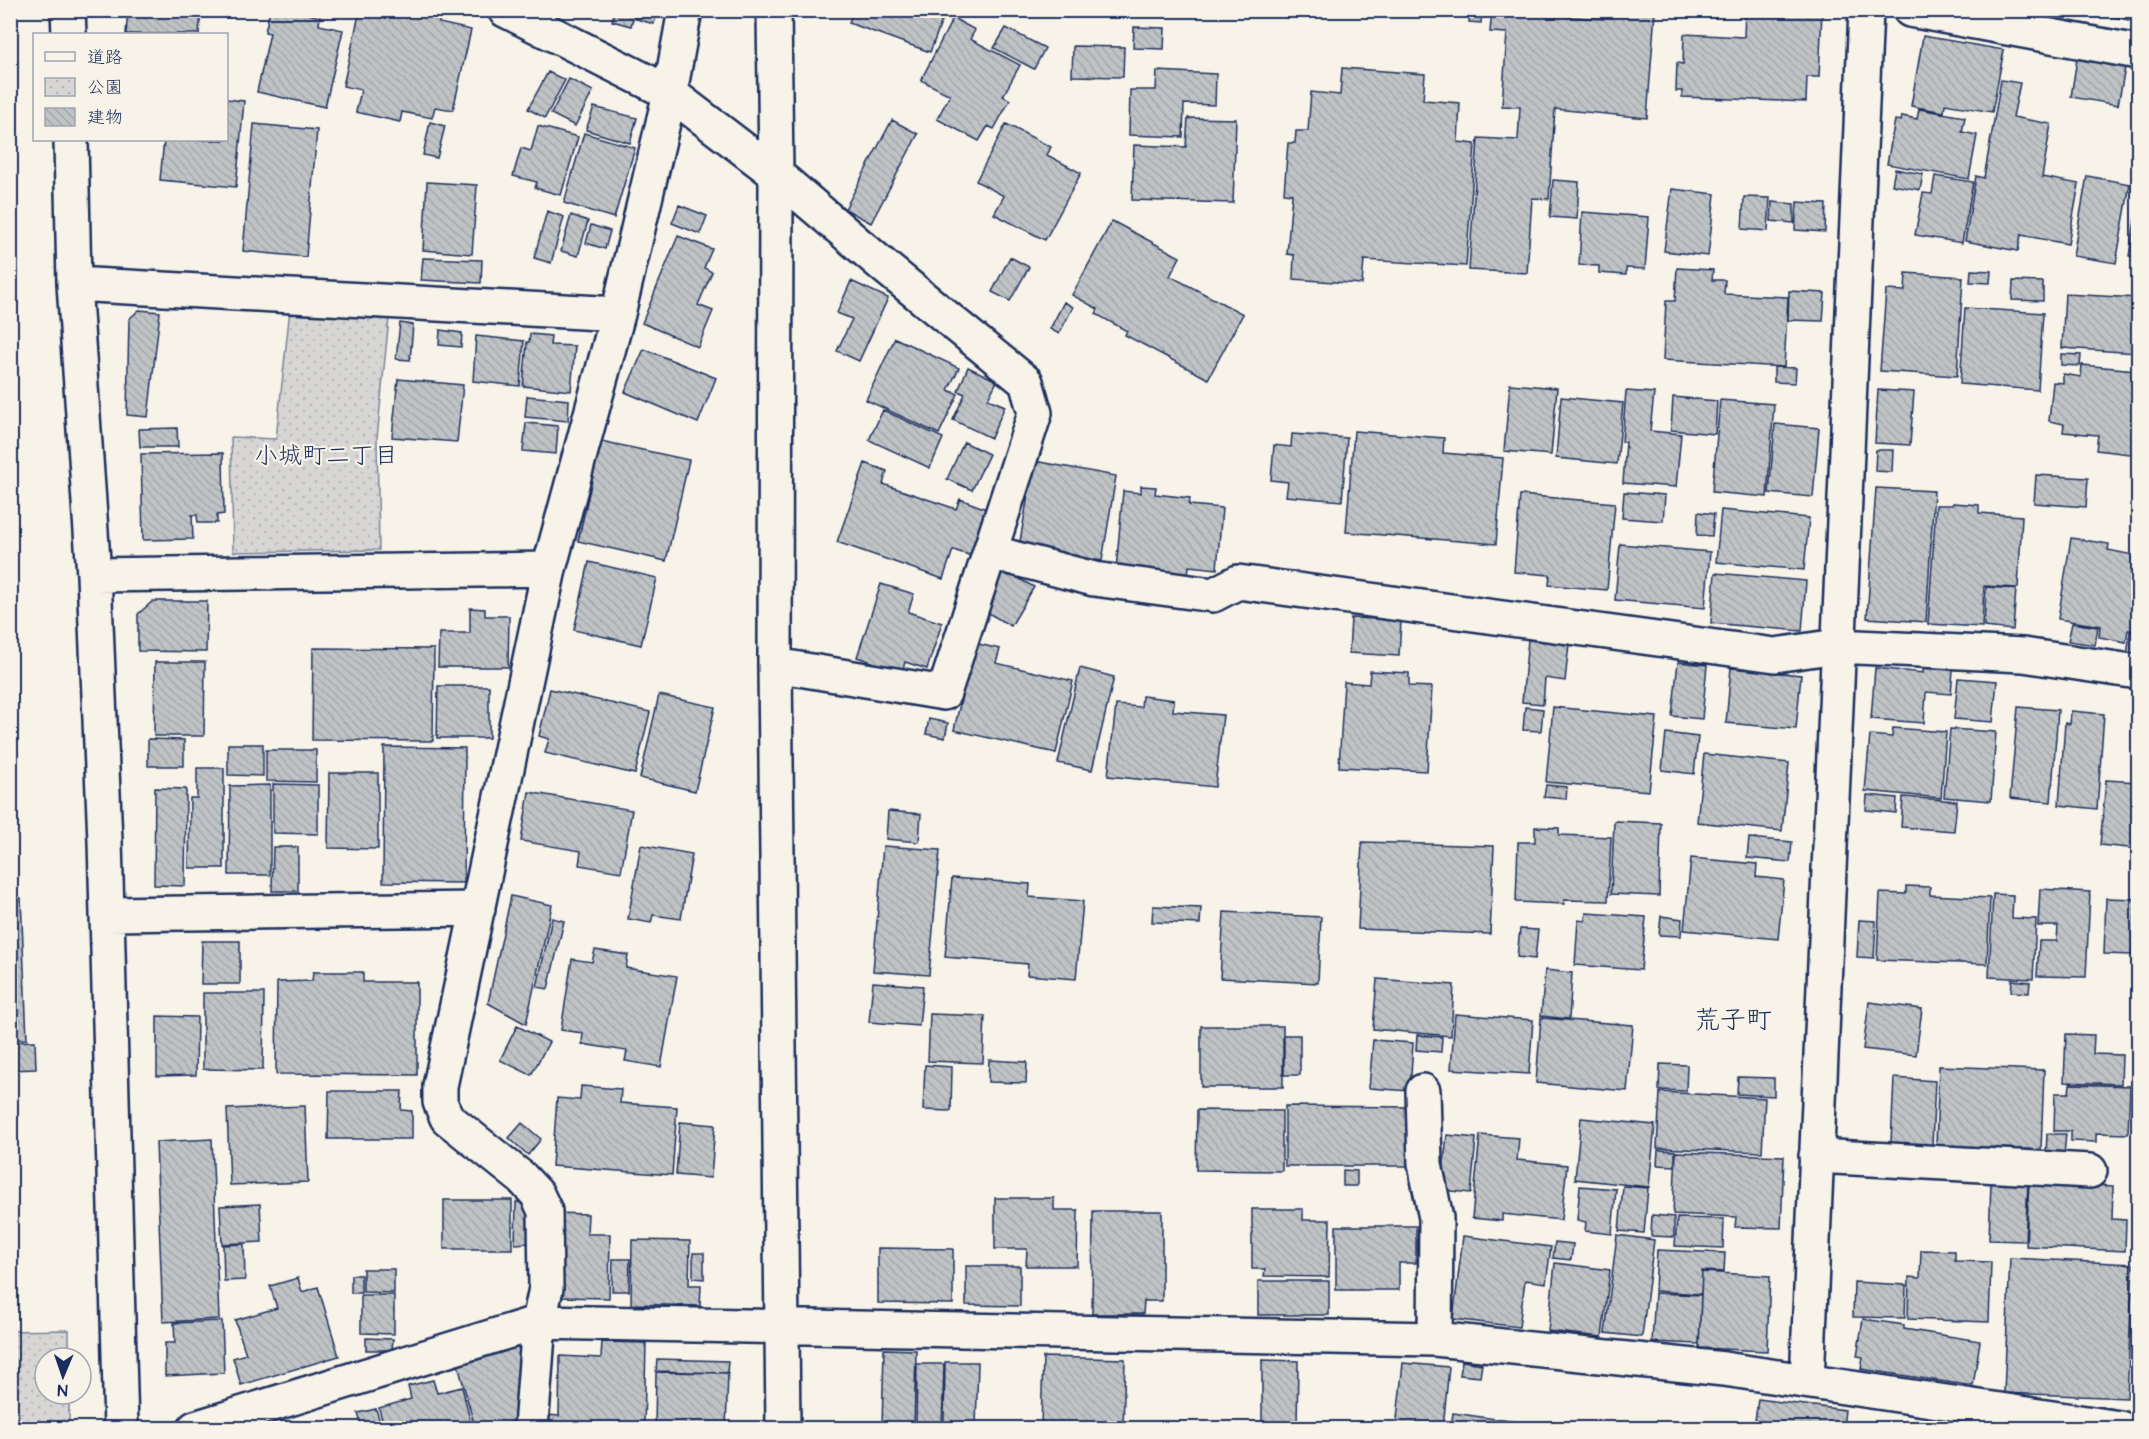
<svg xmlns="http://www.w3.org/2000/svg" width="2149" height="1439" font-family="'Architects Daughter','Klee One',sans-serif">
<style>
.park{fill:url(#park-dots);stroke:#798299;stroke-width:1.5}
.building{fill:url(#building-back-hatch);stroke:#1b2f5e;stroke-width:1.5}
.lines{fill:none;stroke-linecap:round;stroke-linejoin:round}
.minor-casing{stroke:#1b2f5e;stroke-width:38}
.minor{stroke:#f7f3e8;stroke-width:33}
.labels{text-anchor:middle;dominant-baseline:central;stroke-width:4.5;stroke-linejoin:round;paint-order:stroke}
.neighbourhood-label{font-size:24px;fill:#1b2f5e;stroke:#f7f3e8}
.quarter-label{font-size:26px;fill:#1b2f5e;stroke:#f7f3e8}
</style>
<defs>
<pattern id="park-dots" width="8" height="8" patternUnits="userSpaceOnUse" patternTransform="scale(1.5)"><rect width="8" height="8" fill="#d7d6d4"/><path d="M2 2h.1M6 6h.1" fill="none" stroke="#b8b8b8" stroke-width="1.8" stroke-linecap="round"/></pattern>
<pattern id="building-back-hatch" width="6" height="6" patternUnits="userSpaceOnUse" patternTransform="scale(1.5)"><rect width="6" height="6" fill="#c0c3c5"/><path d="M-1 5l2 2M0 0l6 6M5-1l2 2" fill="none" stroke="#a4a8ac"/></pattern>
</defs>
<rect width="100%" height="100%" fill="#f7f3e8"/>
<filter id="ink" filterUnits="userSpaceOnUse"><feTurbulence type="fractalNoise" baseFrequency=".0167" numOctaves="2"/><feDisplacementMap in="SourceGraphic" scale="12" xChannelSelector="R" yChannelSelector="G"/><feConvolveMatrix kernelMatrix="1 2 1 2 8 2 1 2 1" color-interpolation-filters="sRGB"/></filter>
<g filter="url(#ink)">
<!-- park -->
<path class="park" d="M290 309 389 318 377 438 379 550 233 552 231 437 276 439Z
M69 1330V1358H45V1394H69V1428H11V1331Z"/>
<!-- building -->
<path class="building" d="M128 10H201L199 34H126Z
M270 10H293L320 17 319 25 343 30 325 107 257 92 270 33 265 32Z
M360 10H403L439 19V23L471 30 453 110 435 107 432 118 402 112 400 122 356 112 361 90 343 86Z
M606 10H658L654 24 633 18 631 26 612 21 614 13Z
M853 10H946L930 52 849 23Z
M1470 10H1482L1481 23 1469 22Z
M1492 10H1533V14L1603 19V10L1655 12 1647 118 1555 109 1549 199 1532 198 1527 273 1469 270 1478 138 1518 140 1520 107 1502 106 1507 33 1490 32Z
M1745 10 1822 11 1819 77H1807L1806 102 1682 97V91H1676L1677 63 1683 64 1684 34 1744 37Z
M2023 10H2061L2059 20 2022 14Z
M2080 10H2136L2134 21Z
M953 18 975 30 970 39 1020 65 1003 96 1010 100 994 129 988 126 979 141 937 119 950 95 921 80Z
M1134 27 1165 28 1164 49 1133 48Z
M1006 28 1045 48 1034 69 994 48Z
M1923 36 2004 50 1992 112 1945 104 1944 112 1911 106Z
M1073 46 1124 47 1123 77 1072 76Z
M2077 59 2125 68 2118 105 2071 97Z
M1342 68 1425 74 1423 100 1460 103 1458 142 1475 144 1466 266 1364 260 1362 284 1293 279 1294 255 1287 254 1292 194 1284 193 1288 143H1295L1296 131H1308L1311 92 1340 95Z
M1157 71 1216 74 1215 105 1184 104 1183 137 1129 135 1130 90H1156Z
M548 72 565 80 545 118 528 109Z
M569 79 593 91 575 126 551 114Z
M2001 80 2020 83 2013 117 2051 124 2042 177 2079 184 2068 244 2021 235 2018 251 1965 241 1976 176 1984 178Z
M226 99 244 101 236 187 160 180 164 140H226Z
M594 107 637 118 630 143 586 130Z
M1919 109 1965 117 1962 132 1977 135 1969 179 1887 164 1895 120 1901 121 1902 116 1917 119Z
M1188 118 1236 119 1233 203 1132 200 1134 145 1186 147Z
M892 120 918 134 871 223 845 209Z
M430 122 445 126 437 158 423 155Z
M254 124 317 130 306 257 243 251Z
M1006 124 1051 147 1047 155 1081 173 1045 240 994 214 1004 196 976 181Z
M538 126 578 137 561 195 535 188 537 182 513 176 521 148 531 151Z
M584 133 635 148 614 218 564 203Z
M1895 169 1923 174 1920 190 1892 185Z
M1935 176 1973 182 1962 243 1915 235 1923 193 1932 194Z
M2087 176 2130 184 2116 263 2073 256Z
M1553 180 1579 182 1577 219 1550 217Z
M427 182 477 185 472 254 423 250Z
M1672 189 1715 194 1708 256 1664 251Z
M1744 197 1770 198 1768 231 1742 229Z
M1772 202 1794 204V223L1771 221Z
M1797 202 1826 204 1825 232 1795 230Z
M2138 203V258L2129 256Z
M679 205 707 216 700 234 672 223Z
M547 211 564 217 551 263 534 258Z
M1582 212 1649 217 1645 269 1626 268V275L1599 273V266L1579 265Z
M571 215 588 221 578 256 561 251Z
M1112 221 1180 257 1170 276 1243 314 1208 379 1125 335 1127 331 1096 314 1098 309 1072 295Z
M591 225 610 231 605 249 586 243Z
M678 236 712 249 704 268 712 272 698 305 713 311 698 347 642 323Z
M1010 257 1029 267 1010 301 992 292Z
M423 258 482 260 481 283 421 280Z
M1677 268 1713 270 1712 280H1725L1724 294 1788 297 1784 367 1663 360 1666 301H1675Z
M1971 270 1991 271 1990 283 1970 282Z
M1906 273 1963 277 1957 376 1880 371 1886 290 1905 291Z
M851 281 888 298 859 361 837 351 852 319 837 313Z
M2013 281 2043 282V301L2012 300Z
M1789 291 1825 293 1823 321 1788 320Z
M2065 294 2138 298V353L2062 348Z
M1064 302 1073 307 1059 334 1050 329Z
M1965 308 2043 313 2038 390 1960 384Z
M139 310 160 312 148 417 127 415 129 319Z
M400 323 413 325 410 360 396 359Z
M440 330 462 333 461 347 439 345Z
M530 334 551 336 550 345 575 346 571 391 523 386 527 342H529Z
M476 336 524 341 520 386 473 381Z
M895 338 959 368 948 390 958 394 939 434 866 400Z
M644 349 716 378 698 423 625 392Z
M2061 354 2081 355 2080 366 2061 365Z
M2082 365 2136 370 2135 382 2138 383V455L2096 450 2098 435 2063 432 2064 424 2049 421 2053 382 2063 383V374L2081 377Z
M968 367 997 381 988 399 1005 406 991 438 953 420 965 394 958 391Z
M1774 367 1796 368 1795 383 1774 382Z
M398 379 463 385 457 442 392 437Z
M1510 384 1557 388 1551 455 1504 451Z
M1878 390 1914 392 1910 445 1875 443Z
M1626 391 1654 393 1650 431 1681 434 1676 487 1623 483 1626 442H1622Z
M527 396 569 400 568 421 525 417Z
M1561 397 1623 403 1617 464 1556 458Z
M1673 397 1717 401 1715 434 1671 430Z
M1720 400 1774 404 1767 497 1712 492Z
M883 410 943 438 930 468 869 440Z
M526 423 558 426 556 454 523 451Z
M1775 424 1819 428 1813 497 1769 493Z
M177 428 178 447H140L139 429Z
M1354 431 1444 438 1443 453 1503 458 1496 544 1346 532Z
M1292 434 1347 438 1342 501 1286 496 1288 482 1271 480 1274 445 1291 447Z
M601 441 689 460 666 561 578 541Z
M964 442 989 454 972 490 947 479Z
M1876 450H1893L1892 472 1875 471Z
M223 453 224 514 217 515V523H198L197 515H192L193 539 143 540 141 454Z
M1034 461 1116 476 1102 561 1019 547Z
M865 463 887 471 883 484 956 509 960 499 989 510 972 556 953 550 943 579 837 542Z
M2036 475 2088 478 2086 507 2034 503Z
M1141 486 1156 487 1155 494 1190 498 1189 505 1222 508 1217 569 1189 566 1188 576 1116 570 1123 491 1141 493Z
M10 487 13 563H10Z
M1876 488 1934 491 1926 622 1867 618Z
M1624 492 1665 495 1663 521 1622 518Z
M1520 495 1615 503 1607 590 1549 585 1550 575 1514 572Z
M1953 503 1979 505V513L2022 516 2018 588 1984 586 1982 627 1928 624 1936 505H1952Z
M1721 510 1809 518 1804 570 1716 562Z
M1698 512 1714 514 1712 536 1697 535Z
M2071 538 2109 544 2108 550 2138 556V631L2128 630 2126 642 2099 637 2100 626 2058 619Z
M1620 544 1710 552 1705 608 1615 600Z
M589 562 657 578 641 645 574 630Z
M10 565H13L14 588 10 589Z
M1004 570 1034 587 1011 626 981 609Z
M1715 573 1806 581 1802 631 1711 623Z
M881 584 914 594 908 612 942 623 927 669 905 662 902 672 857 657Z
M1986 587 2016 589 2013 630 1984 627Z
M153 601H207L206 652 138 651V614Z
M470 608 485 609V616H509L508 667H438L439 633H470Z
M1351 618 1401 620 1399 656 1349 653Z
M2072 623 2098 627 2095 645 2068 641Z
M2130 632 2138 634V658L2127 656Z
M1528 640 1569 644 1565 681 1545 678 1543 704 1522 702Z
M974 643 1000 649 996 663 1073 681 1056 753 954 730Z
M313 648 434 649 433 741 312 740Z
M155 662H205L204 736H154Z
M1678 662 1707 665 1702 719 1672 716Z
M1080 668 1114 677 1092 770 1058 763Z
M1731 668 1801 675 1796 729 1726 723Z
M1875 668 1923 673V668L1953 670 1951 694 1926 692 1924 723 1871 719Z
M1370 671 1409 673V686L1432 687 1427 771 1339 767 1344 682 1369 684Z
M1958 678 1997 681 1993 722 1954 719Z
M438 686H489V738H437Z
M550 689 650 712 635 774 545 753 549 739 539 736Z
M659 695 715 707 695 791 640 778Z
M1142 696 1174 700 1173 711 1223 715 1215 787 1108 776 1116 705 1141 707Z
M1525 707 1543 709 1541 731 1523 730Z
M1553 707 1657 717 1649 791 1546 782Z
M2018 707 2058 710 2051 802 2010 798Z
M2071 711 2104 714 2097 809 2059 805 2065 723 2070 724Z
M929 719 948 723 945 738 926 734Z
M1893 728 1946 732 1941 798 1865 791 1870 735 1892 737Z
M1950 729 1996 732 1991 801 1944 797Z
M1666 733 1698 737 1694 774 1662 770Z
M148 739 184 740V766H148Z
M228 744H263V776L228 775Z
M384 747 465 748 464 883 383 882Z
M266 750H316V782L266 781Z
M1704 754 1789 763 1782 831 1697 822Z
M197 768H224V868H189L190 798H197Z
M329 773H378V849L328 848Z
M2106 780 2138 782V849L2100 845Z
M273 784 318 785V834L273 833Z
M270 785V875H229L230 786Z
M1546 785 1567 787 1566 799 1544 797Z
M155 788 186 789 185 886 154 885Z
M529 792 632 810 621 872 579 865 581 851 521 841Z
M1867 795 1897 798 1896 813 1866 810Z
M1903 797 1957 801 1954 831 1901 827Z
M888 811 921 814 919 842 886 839Z
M1614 821 1661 823 1659 896 1611 894Z
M1535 827 1559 828V835L1611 837 1608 901 1564 900V904L1516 902 1518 842H1535Z
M1749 838 1792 842 1790 862 1747 858Z
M1362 842 1494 846 1490 934 1358 929Z
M641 845 692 854 681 919 653 915 651 923 628 919Z
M883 846 940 850 929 975 873 971Z
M273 847H298V891H272Z
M1691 858 1757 864 1756 877 1784 880 1778 939 1684 930Z
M952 878 1030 884 1029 897 1083 901 1076 979 1027 975 1028 964 945 957Z
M1906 886 1930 887V895L1990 898 1987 964 1877 960 1880 893 1906 894Z
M2040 889 2090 892 2086 977 2037 976 2039 941H2057L2058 926H2038Z
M1993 894 2013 895 2012 918 2036 919 2033 979 1989 977Z
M511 896 552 905 526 1024 488 1003Z
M10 898H21L27 1039 10 1040Z
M2106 898 2136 899 2133 955 2104 954Z
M1153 906 1201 908 1200 924 1152 922Z
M1224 912 1321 917 1318 983 1220 978Z
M1586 913 1646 917 1641 970 1575 965 1578 920 1585 921Z
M1661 916 1682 919 1681 936 1659 935Z
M552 918 564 921 548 989 537 987Z
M1859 920 1876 921 1874 958 1857 957Z
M1520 929 1538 930 1535 959 1517 957Z
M202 941H240V984H201Z
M595 950 628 955 626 968 677 976 661 1067 625 1061 627 1051 582 1044 583 1033 561 1030 572 959 592 962Z
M1545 970 1572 973 1569 1019 1541 1016Z
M313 972H363V982H417V1075L276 1074 277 982 312 981Z
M1377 979 1454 985 1451 1036 1373 1029Z
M2012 980 2030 982 2029 993 2011 992Z
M873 982 923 986 919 1026 869 1022Z
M203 993H264L263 1070 203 1069Z
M1869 1002 1922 1009 1916 1055 1863 1049Z
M930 1014 985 1016 983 1063 928 1061Z
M1455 1014 1533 1020 1529 1074 1451 1069Z
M157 1016 197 1017 196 1075 157 1076Z
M1541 1018 1633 1025 1627 1091 1536 1083Z
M517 1026 549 1042 531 1075 500 1060Z
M1201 1026H1283V1087H1201Z
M2066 1034 2094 1035 2093 1054 2122 1055 2121 1084 2064 1082Z
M1284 1035H1300V1075H1284Z
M1417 1035 1442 1037 1441 1052 1416 1050Z
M1373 1040 1413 1043 1410 1091 1369 1088Z
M35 1041 36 1069 10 1070V1042Z
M989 1060 1027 1062 1026 1083 988 1082Z
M1660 1064 1687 1065 1686 1091 1659 1090Z
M925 1065 952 1067 951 1111 923 1110Z
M1939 1066 2044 1070 2041 1150 1936 1145Z
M1738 1077 1774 1078V1096L1737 1094Z
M1894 1078 1935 1081 1932 1145 1891 1143Z
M2070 1084 2130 1086 2128 1134 2096 1133V1142L2071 1141V1131H2054L2055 1093H2069Z
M581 1086 621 1089 620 1103 677 1107 672 1175 552 1166 557 1098 580 1100Z
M329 1091H402L401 1110 412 1111V1139H328Z
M1660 1092 1765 1098 1762 1152 1657 1148Z
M305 1106 308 1182 230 1185 227 1109Z
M1285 1106 1414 1107 1413 1166H1285Z
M2136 1108H2138V1146H2135Z
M1197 1110 1282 1111V1171L1196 1170Z
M1581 1118 1655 1125 1649 1187 1575 1179Z
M680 1122 715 1125 711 1178 676 1175Z
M522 1123 541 1139 528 1155 509 1138Z
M2047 1134H2066L2064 1155 2046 1154Z
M1447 1135 1476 1138 1471 1193 1441 1190Z
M1480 1135 1519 1138 1517 1160 1567 1165 1561 1220 1502 1214V1221L1472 1218Z
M212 1139 219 1319 163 1322 156 1142Z
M1658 1150 1675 1151V1166L1657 1165Z
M1676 1152 1784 1156 1781 1228 1735 1227 1736 1217 1673 1214Z
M1343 1170 1357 1171V1186H1343Z
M1991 1182 2028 1183 2025 1241 1989 1240Z
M2029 1182 2113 1186 2112 1219 2126 1220 2125 1251 2026 1246Z
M1580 1186 1616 1189 1612 1234 1585 1231 1586 1222 1577 1220Z
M1623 1186 1648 1188 1644 1233 1619 1231Z
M995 1198H1054V1210H1078L1077 1266H1026L1027 1249H995Z
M444 1200H512V1249H444Z
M516 1202 529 1203V1243L515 1244Z
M260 1204 262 1242 222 1244 220 1206Z
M1252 1209H1303V1220H1330L1329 1277 1264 1276 1265 1269H1252Z
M1093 1211H1162V1301H1144L1143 1314H1092Z
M554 1213 588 1214 587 1234H610L609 1298 558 1297Z
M1652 1215 1674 1217V1237L1651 1236Z
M1677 1218 1724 1219 1723 1248 1675 1246Z
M1336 1226H1416V1263H1399V1290H1336Z
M1617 1235 1654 1240 1642 1337 1605 1333Z
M1463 1236 1551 1247 1546 1283 1525 1280 1519 1327 1453 1319Z
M632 1240 690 1241 689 1285H701L700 1306 631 1304Z
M1555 1242 1573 1244 1571 1260 1553 1258Z
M244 1244 245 1280 224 1281 223 1245Z
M878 1248 953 1249V1304L878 1303Z
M1657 1250 1725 1253 1724 1272 1702 1271 1701 1294 1655 1291Z
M1921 1250 1955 1251V1261L1991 1262 1989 1322 1908 1319 1909 1277 1920 1278Z
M693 1253H704V1279L693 1278Z
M2010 1258 2133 1264 2127 1398 2004 1393Z
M613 1259H630L629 1291H612Z
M1555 1263 1610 1270 1602 1337 1548 1331Z
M966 1266H1020V1306L966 1305Z
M363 1269H394V1293L363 1292Z
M1702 1272 1770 1276 1767 1351 1699 1348Z
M351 1275H361V1293H351Z
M298 1278 302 1292 318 1287 339 1356 241 1385 233 1358 246 1354 235 1320 277 1308 270 1286Z
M1258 1281H1329V1315H1258Z
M1854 1282 1906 1285 1905 1318 1853 1317Z
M1655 1293 1701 1295 1699 1344 1652 1342Z
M361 1295H394V1334L361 1333Z
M1863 1319 1904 1325V1329L1980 1341 1973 1386 1861 1369 1863 1357 1857 1356Z
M222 1321 224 1373 165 1376V1343H175L174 1323Z
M366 1338 393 1339 392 1350H366Z
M602 1342 646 1343 644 1428H548V1415L559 1416 560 1356 601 1358Z
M524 1344 520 1420 488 1428H475L457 1361Z
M884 1349 916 1350 914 1428H882Z
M1043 1357 1125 1359 1123 1428 1041 1427Z
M657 1359 728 1361 727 1373 656 1371Z
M1262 1360 1298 1361 1297 1428H1262Z
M1462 1361 1482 1364 1480 1377 1460 1375Z
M945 1362H978L976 1426H944Z
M1403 1363 1449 1367 1443 1428H1396Z
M917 1364H944L942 1428H916Z
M656 1372 728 1373 726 1428H655Z
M433 1380 437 1393 462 1387 472 1428H384L379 1408 411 1399 408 1386Z
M1758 1399 1845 1410 1843 1428H1754Z
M376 1409 381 1426 362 1428 358 1413Z
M1453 1413 1553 1427V1428H1451Z
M1937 1423 1976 1428H1936Z"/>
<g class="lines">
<defs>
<path id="minor" d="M68 10 69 34
M505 10 670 93 776 174 885 267 1026 382 1035 413 944 693 775 665
M774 10 776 174 775 665 783 1428
M1910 10 2138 52
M71 140 74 284 94 575 105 841 121 1428
M74 284 618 314
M990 552 1094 579 1213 595 1238 582 1775 655 1837 646 2023 655 2138 672
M94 575 549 569
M108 914 478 909
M1423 1091 1425 1164 1436 1218 1435 1339
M1816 1156 2090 1171
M1807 1381 1866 10
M195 1428 539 1322 1435 1339 1724 1369 2120 1428
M531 1428 539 1322 546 1288 545 1211 537 1194 522 1178 447 1118 440 1102V1086L549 569 618 314 670 93 685 10"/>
</defs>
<!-- minor casing -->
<use href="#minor" class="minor-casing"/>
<!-- minor -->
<use href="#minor" class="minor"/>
</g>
</g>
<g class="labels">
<!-- neighbourhood labels -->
<g class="neighbourhood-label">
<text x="326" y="456">小城町二丁目</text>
</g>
<!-- quarter labels -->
<g class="quarter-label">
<text x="1733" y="1020">荒子町</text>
</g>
</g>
<!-- margin -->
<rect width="2149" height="1439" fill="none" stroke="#f7f3e8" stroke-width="36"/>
<rect x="18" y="18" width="2113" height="1403" fill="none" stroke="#1b2f5e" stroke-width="2" filter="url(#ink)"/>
<!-- legend -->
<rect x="33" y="33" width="195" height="108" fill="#f7f3e8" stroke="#9fa5b1" stroke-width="1.5"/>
<rect x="45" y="52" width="30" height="9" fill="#f7f3e8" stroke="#9fa5b1" stroke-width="1.5"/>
<text x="87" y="63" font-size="18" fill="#1b2f5e">道路</text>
<rect x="45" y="78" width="30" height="18" fill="url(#park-dots)" stroke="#9fa5b1" stroke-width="1.5"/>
<text x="87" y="93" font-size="18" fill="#1b2f5e">公園</text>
<rect x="45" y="108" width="30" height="18" fill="url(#building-back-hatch)" stroke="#9fa5b1" stroke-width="1.5"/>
<text x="87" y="123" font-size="18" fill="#1b2f5e">建物</text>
<!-- north arrow -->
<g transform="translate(63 1376) rotate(182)"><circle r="28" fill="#f7f3e8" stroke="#9fa5b1" stroke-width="1.5"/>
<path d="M0-4.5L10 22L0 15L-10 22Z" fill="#1b2f5e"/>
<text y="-9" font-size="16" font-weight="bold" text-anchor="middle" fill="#1b2f5e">N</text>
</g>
</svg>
